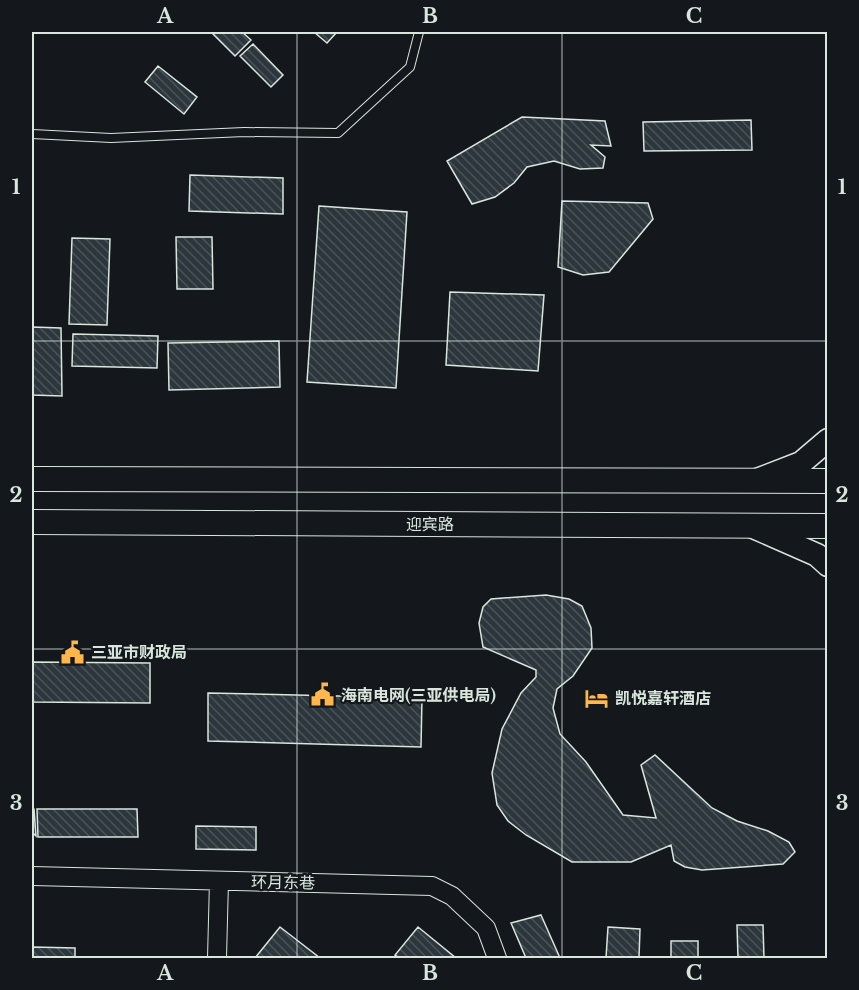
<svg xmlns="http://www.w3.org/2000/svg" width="859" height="990" font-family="'Libre Baskerville','Noto Sans SC',serif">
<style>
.building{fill:url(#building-back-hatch);stroke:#d8e6dc;stroke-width:1.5}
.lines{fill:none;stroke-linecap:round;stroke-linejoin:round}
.service-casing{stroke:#d8e6dc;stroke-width:10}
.tertiary-casing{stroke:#d8e6dc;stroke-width:20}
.primary-casing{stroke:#d8e6dc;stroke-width:25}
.trunk-casing{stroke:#d8e6dc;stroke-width:26}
.service{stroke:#14181c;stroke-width:8}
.tertiary{stroke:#14181c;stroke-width:18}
.primary{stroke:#14181c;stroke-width:22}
.trunk{stroke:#14181c;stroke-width:24}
.grid{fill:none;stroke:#d8e6dc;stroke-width:1.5;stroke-opacity:0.55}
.labels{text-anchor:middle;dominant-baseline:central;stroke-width:4.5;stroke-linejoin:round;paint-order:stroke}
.street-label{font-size:16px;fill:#d8e6dc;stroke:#14181c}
.poi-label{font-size:16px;font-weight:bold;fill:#d8e6dc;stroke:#14181c;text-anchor:start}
.neatline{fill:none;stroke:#d8e6dc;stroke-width:2}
.grid-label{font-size:20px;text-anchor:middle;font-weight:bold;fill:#d8e6dc}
</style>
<defs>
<pattern id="building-back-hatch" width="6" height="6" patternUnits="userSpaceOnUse" patternTransform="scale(1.5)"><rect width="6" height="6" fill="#2c363c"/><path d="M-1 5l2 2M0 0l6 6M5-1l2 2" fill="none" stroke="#4a5358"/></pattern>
</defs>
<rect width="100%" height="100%" fill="#14181c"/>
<!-- building -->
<path class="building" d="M211 32H242L251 40 235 56Z
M314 32H337L327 43Z
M253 44 283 75 271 87 240 56Z
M158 66 197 97 184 114 145 82Z
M522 117 605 121 611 146 591 145 605 157 603 168 580 169 554 161 527 167 514 183 495 197 472 204 447 161Z
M751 120 752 150 644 151 643 122Z
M190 175 283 178V214L189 211Z
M562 201 648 203 653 219 609 272 583 275 558 267Z
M319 206 407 212 396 388 307 382Z
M176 237H212L213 289H177Z
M72 238 110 239 107 325 69 324Z
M450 292 544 295 538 371 446 365Z
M32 327 61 328 62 396 32 395Z
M73 334 158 336 157 368 72 366Z
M279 341 280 387 169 390 168 343Z
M546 595 569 599 582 606 591 628 592 648 573 676 557 689 553 708 560 734 586 762 623 815 656 818 641 765 655 755 712 808 737 821 768 831 789 842 795 852 783 864 702 870 685 867 674 861 671 845 631 862H572L526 835 508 821 497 805 492 773 502 729 521 693 536 677V670L483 647 479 623 483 607 491 599Z
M32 662 150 663V703L32 702Z
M208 693 422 698 421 747 208 741Z
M32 807 34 809 36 836 32 832Z
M37 809H137L138 837H38Z
M196 826 256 827V850L196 849Z
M541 915 560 958H526L511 923Z
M737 925H763L764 958H738Z
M280 927 320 958H255Z
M418 927 456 958H399L395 955Z
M608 927 640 929 639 958H606Z
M671 941H698V958H671Z
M32 947 75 948V958H32Z"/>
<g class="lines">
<defs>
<path id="service" d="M32 134 111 138 244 132 338 133 410 67 419 32"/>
<path id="tertiary" d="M32 876 432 886 452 896 486 928 497 958
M217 958 219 881"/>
<path id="primary" d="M757 480 801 463 828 440
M751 526 817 555 828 565"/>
<path id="trunk" d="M32 479 828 481
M32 522 828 526"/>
</defs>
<!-- service casing -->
<use href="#service" class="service-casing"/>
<!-- tertiary casing -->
<use href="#tertiary" class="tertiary-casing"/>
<!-- primary casing -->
<use href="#primary" class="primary-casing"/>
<!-- trunk casing -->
<use href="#trunk" class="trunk-casing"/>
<!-- service -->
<use href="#service" class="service"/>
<!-- tertiary -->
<use href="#tertiary" class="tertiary"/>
<!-- primary -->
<use href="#primary" class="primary"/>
<!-- trunk -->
<use href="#trunk" class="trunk"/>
</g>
<!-- grid -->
<path class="grid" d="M297 32V958M562 32V958M32 341H828M32 649H828"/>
<!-- icons -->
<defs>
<symbol id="civic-bare" viewBox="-9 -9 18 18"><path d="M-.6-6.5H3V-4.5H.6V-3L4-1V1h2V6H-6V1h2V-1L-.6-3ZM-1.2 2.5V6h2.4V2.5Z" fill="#ffb74d" stroke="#14181c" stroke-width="2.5" paint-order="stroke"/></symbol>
<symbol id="hotel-bare" viewBox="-9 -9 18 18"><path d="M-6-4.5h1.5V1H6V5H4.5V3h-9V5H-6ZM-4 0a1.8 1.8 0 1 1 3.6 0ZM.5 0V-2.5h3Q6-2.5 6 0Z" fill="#ffb74d" stroke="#14181c" stroke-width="2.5" paint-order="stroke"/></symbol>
</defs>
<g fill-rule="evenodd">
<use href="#civic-bare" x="56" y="636" width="33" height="33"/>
<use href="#civic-bare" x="306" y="678" width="33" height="33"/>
<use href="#hotel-bare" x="580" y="682" width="33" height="33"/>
</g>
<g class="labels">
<!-- street labels -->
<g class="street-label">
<text x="430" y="524">迎宾路</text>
<text transform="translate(283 882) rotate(1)">环月东巷</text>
</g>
<!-- poi labels -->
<g class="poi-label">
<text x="91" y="652">三亚市财政局</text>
<text x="341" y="695">海南电网(三亚供电局)</text>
<text x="615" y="698">凯悦嘉轩酒店</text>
</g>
</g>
<!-- border -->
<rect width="859" height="990" fill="none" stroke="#14181c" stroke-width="66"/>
<rect x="33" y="33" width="793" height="924" class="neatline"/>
<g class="grid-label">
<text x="165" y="23">A</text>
<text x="430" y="23">B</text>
<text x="694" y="23">C</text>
<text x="16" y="194">1</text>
<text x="842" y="194">1</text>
<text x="16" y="502">2</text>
<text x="842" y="502">2</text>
<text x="16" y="810">3</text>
<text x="842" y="810">3</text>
<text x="165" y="980">A</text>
<text x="430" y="980">B</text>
<text x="694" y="980">C</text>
</g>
</svg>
